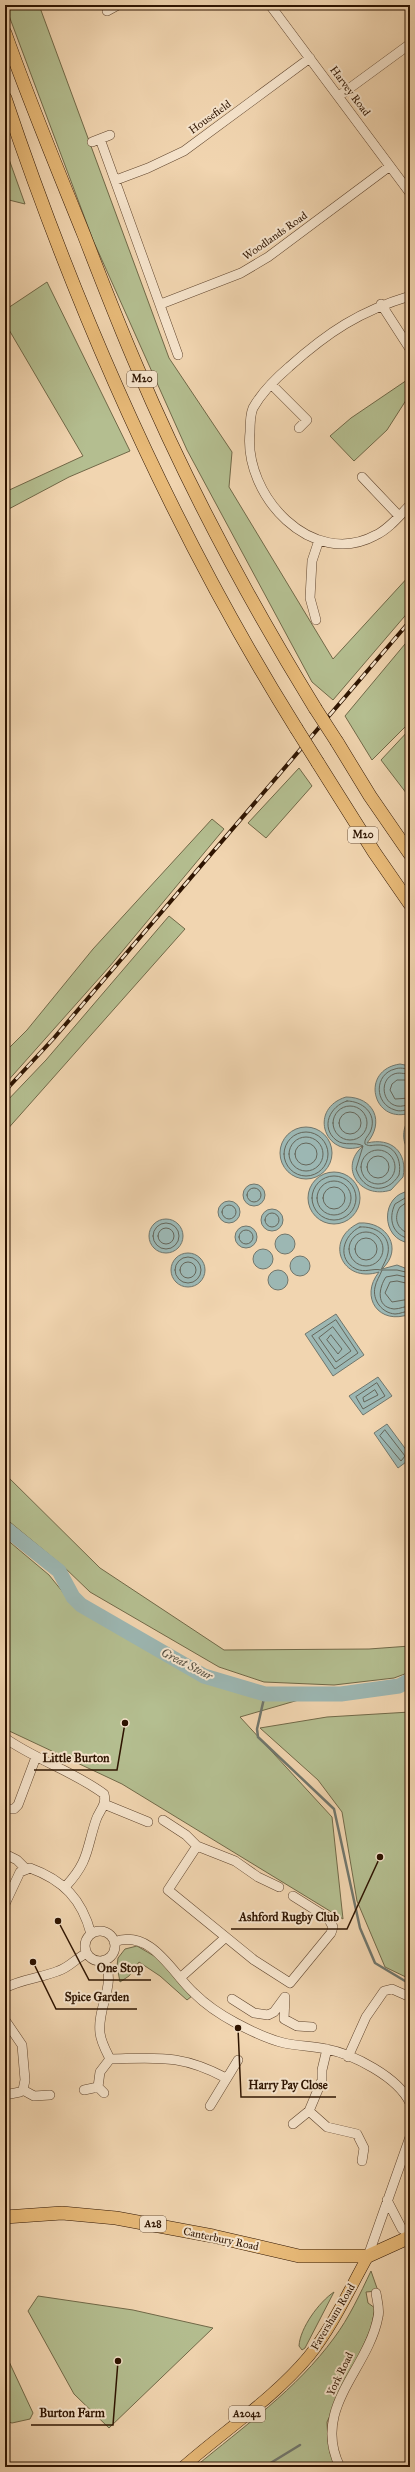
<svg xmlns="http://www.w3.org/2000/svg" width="415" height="2472" font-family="'IM FELL Great Primer',serif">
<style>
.green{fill:#b4be90;stroke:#716948}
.water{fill:#9cb7b3;stroke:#70766c}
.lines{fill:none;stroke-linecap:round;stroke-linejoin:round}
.shore{stroke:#65665a;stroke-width:1}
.stream{stroke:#70766c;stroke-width:2.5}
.river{stroke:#9cb7b3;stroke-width:15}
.minor-casing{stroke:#5f442d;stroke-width:10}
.major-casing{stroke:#2e1401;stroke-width:12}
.highway-casing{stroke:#2e1401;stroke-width:14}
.minor{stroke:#f6e4cc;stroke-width:9}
.major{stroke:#e8ba78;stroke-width:11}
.highway{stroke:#e8ba78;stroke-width:13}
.rail-casing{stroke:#2e1401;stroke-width:4}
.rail{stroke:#f6e4cc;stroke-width:2.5;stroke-dasharray:8;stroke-linecap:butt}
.highway-bridge-casing{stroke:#2e1401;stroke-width:14;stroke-linecap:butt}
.highway-bridge{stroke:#e8ba78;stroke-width:13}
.labels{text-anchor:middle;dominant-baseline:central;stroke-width:4;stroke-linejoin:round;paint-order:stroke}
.shield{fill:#f6e4cc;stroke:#6a523e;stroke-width:1}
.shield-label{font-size:10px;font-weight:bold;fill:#2e1401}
.street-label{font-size:11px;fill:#2e1401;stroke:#f6e4cc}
.water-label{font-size:12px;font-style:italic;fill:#544d3f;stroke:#f6e4cc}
.leader{fill:none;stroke:#2e1401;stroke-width:1.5}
.callout-dot{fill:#2e1401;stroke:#f6e4cc;stroke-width:1.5}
.callout-label{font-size:12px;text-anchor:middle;font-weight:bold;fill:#2e1401;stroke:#f6e4cc;stroke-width:4;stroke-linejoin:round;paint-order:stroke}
</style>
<rect width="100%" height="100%" fill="#f1d5b0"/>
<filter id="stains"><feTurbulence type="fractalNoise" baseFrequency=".005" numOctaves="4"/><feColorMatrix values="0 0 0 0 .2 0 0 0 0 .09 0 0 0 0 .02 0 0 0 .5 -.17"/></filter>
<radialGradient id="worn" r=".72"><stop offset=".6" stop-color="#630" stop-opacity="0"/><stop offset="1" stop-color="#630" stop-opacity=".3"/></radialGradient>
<!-- green -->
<path class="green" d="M5 5H39L169 358 232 452 229 487 333 659 410 575V610L333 700 312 682 187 450 93 240Z
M5 148 25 204 5 199Z
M47 282 130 451 69 477 5 511V492L83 456 5 323V310Z
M410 378V394L387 430 354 461 330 436 351 418Z
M410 638V722L372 760 345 716Z
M410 729V798L381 760Z
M299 768 312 786 266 838 248 823Z
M212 819 224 829 110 966 5 1084V1052L27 1030 93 949Z
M169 916 185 929 5 1132V1103L46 1060Z
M5 1474 100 1568 224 1650 369 1649 410 1646V1672L394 1678 334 1685 264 1682 219 1667 90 1592 63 1566 5 1518Z
M5 1538 49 1575 74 1606 206 1683 258 1696 309 1697 240 1717 332 1817 343 1919 122 1784 5 1729Z
M410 1712V1979L385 1967 357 1901 342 1812 318 1780 260 1728 327 1717Z
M137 1946 161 1960 192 1996 187 2000 160 1976 139 1962 129 1976 120 1982 117 1966 118 1958 125 1949Z
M371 2271 378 2291 366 2292 368 2303 375 2308 371 2329 327 2422 328 2441 337 2467H195C243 2427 297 2389 334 2338 349 2318 360 2294 371 2271Z
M334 2292 305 2348 302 2350 299 2346C300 2328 319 2302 334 2292Z
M38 2296 133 2310 213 2328 109 2428 74 2394 28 2311Z
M5 2353 33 2413 30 2419 12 2423 5 2421Z"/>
<!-- water -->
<path class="water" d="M400 1064 410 1066V1113C373 1125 359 1070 400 1064Z
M346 1097C374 1097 385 1122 367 1143 391 1137 408 1152 403 1177L391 1190C360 1200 338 1167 363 1146 325 1160 307 1109 346 1097Z
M410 1117V1152C401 1142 402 1128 410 1117Z
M280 1153a26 26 0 1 1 52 0a26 26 0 1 1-52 0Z
M308 1198a26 26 0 1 1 52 0a26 26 0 1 1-52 0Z
M243 1195a11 11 0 1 1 22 0a11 11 0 1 1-22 0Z
M410 1191V1243C380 1240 380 1194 410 1191Z
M218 1212a11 11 0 1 1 22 0a11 11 0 1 1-22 0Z
M261 1220a11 11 0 1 1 22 0a11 11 0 1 1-22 0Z
M149 1236a17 17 0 1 1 34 0a17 17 0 1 1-34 0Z
M359 1223C387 1221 404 1249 382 1269L397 1265 410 1270V1314C379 1326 359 1297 379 1272 342 1284 323 1240 359 1223Z
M235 1237a11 11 0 1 1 22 0a11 11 0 1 1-22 0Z
M275 1244a10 10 0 1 1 20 0a10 10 0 1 1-20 0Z
M253 1259a10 10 0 1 1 20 0a10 10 0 1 1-20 0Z
M171 1270a17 17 0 1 1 34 0a17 17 0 1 1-34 0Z
M290 1266a10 10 0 1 1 20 0a10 10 0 1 1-20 0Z
M268 1280a10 10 0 1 1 20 0a10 10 0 1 1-20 0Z
M336 1314 364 1355 333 1376 305 1334Z
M378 1377 392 1396 363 1415 349 1396Z
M387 1424 410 1455V1459L398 1468 374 1433Z"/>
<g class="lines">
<!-- shore -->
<path class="shore" d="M410 1069C405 1069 400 1067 395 1069 374 1074 374 1104 395 1110 400 1112 405 1110 410 1109
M410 1074C404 1074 399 1072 394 1074 379 1080 382 1103 397 1106 402 1107 406 1105 410 1104
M410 1080H397L392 1084 390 1090 395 1099 410 1098
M347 1101C362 1101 377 1113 371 1130 369 1136 364 1138 365 1144 370 1147 372 1145 377 1145 395 1144 402 1160 399 1175 387 1195 363 1192 356 1169L363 1146C355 1141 345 1147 336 1140 320 1127 330 1106 347 1101Z
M333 1123a17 17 0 1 1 34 0a17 17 0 1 1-34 0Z
M339 1123a11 11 0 1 1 22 0a11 11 0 1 1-22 0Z
M284 1154a22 22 0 1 1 44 0a22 22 0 1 1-44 0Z
M289 1154a17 17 0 1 1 34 0a17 17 0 1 1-34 0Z
M295 1154a11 11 0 1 1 22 0a11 11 0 1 1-22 0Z
M361 1167a17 17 0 1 1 34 0a17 17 0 1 1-34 0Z
M367 1167a11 11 0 1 1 22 0a11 11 0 1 1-22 0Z
M312 1198a22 22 0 1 1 44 0a22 22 0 1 1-44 0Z
M317 1198a17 17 0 1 1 34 0a17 17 0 1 1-34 0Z
M323 1198a11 11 0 1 1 22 0a11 11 0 1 1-22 0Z
M247 1195a7 7 0 1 1 14 0a7 7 0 1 1-14 0Z
M410 1195 395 1204C388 1219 392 1235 410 1239
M410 1200 400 1207C393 1218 397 1230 410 1234
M222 1212a7 7 0 1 1 14 0a7 7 0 1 1-14 0Z
M265 1220a7 7 0 1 1 14 0a7 7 0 1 1-14 0Z
M153 1236a13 13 0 1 1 26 0a13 13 0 1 1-26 0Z
M360 1227C375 1226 391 1235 388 1253 387 1259 383 1265 381 1270 373 1268 365 1273 356 1269 336 1259 343 1235 360 1227Z
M158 1236a8 8 0 1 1 16 0a8 8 0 1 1-16 0Z
M239 1237a7 7 0 1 1 14 0a7 7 0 1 1-14 0Z
M349 1249a17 17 0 1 1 34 0a17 17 0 1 1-34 0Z
M355 1249a11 11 0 1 1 22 0a11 11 0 1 1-22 0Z
M175 1270a13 13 0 1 1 26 0a13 13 0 1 1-26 0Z
M180 1270a8 8 0 1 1 16 0a8 8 0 1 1-16 0Z
M410 1273 397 1270H382C380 1276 376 1281 375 1287 372 1300 382 1313 395 1314 400 1314 405 1311 410 1311
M410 1278 397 1275 386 1277C379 1287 375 1307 394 1309 400 1309 405 1306 410 1306
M410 1284 397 1281 390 1282 385 1293 392 1302 410 1299
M336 1320 358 1353 335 1369 312 1336Z
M333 1327 351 1351 336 1362 319 1338Z
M331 1335 342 1349 338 1354 327 1340Z
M377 1383 385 1396 363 1409 356 1397Z
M375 1390 378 1395 364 1402 363 1398Z
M385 1430 405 1456 401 1461 380 1436Z"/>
<!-- stream -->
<path class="stream" d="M265 1694 257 1729 258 1737 334 1809 360 1928 375 1963 410 1984
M407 2199 410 2190
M264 2467 300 2445"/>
<!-- river -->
<path class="river" d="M5 1528 59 1571 73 1597 81 1605 204 1676 265 1694H341L399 1686 410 1680"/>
<defs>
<path id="minor" d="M270 5 410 193
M107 11 118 5
M339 96 410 44
M100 139 178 355
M92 142 110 135
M116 180 148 168 184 151 310 58
M410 296C360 311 328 332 289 367 275 379 262 392 253 408 250 415 250 425 250 432 243 495 312 570 376 535 389 529 400 515 410 505
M161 304 241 273 268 257 390 166
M381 304 410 349
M271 384 307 420 299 428
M362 477 399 516
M316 620 310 598 312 561 319 540
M5 1738C36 1760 73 1771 104 1794 107 1805 99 1811 96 1820 86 1850 89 1861 66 1886
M104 1804 148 1822
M5 1809H14L18 1805 36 1757
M163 1820 186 1835 197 1846 235 1861 258 1877 279 1887
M197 1846 168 1890 254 1960 290 1983 331 1933 333 1927 328 1918 293 1896
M5 1854 17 1860 25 1868
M5 1904 20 1872 30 1868C63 1880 82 1899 91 1934
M85 1946a15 15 0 1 1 30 0a15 15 0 1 1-30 0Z
M114 1942C151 1928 172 1973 194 1993 206 2005 221 2015 236 2023 251 2031 267 2039 284 2043 297 2046 312 2046 326 2049 353 2054 398 2077 410 2103
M104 1960C117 1985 97 2006 100 2033 101 2042 106 2051 110 2059
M180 1978 226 1937
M5 1988C21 1979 41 1978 58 1971 70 1967 76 1958 87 1953
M232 1999 254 2013 268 2015 274 2012 285 1997 284 2019 297 2026 312 2027
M5 2020 22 2045 25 2080 23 2090 20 2092 5 2095
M348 2057 366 2017 384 1991 392 1989 410 1997
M110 2059C158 2058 181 2054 226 2078
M98 2087 100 2072 110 2059
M23 2090 34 2096 50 2095
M84 2090 98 2087 104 2093
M210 2106 238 2060
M309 2111 322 2080V2070L327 2049
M293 2124 309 2111 327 2127 357 2134 364 2148 362 2161
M387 2200 402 2229 410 2234
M368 2256 410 2137
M340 2467C311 2408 368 2370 378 2317 380 2310 377 2300 376 2293"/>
<path id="major" d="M183 2467C225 2430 273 2399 309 2356 333 2326 349 2290 368 2256"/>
<path id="highway" d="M5 33C29 101 57 168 84 235 101 279 118 323 137 367 187 485 248 599 315 708
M5 98C79 318 173 531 296 728
M337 742 370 796 410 854
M318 763 374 852 410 904
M5 2217 62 2213 116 2218 213 2236 299 2256H368L410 2237"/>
</defs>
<!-- minor casing -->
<use href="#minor" class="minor-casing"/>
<!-- major casing -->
<use href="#major" class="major-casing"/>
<!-- highway casing -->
<use href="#highway" class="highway-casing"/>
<!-- minor -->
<use href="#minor" class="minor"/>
<!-- major -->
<use href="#major" class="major"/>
<!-- highway -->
<use href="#highway" class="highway"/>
<defs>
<path id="rail" d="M5 1091 54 1038 410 621"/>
</defs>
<!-- rail casing -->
<use href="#rail" class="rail-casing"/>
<!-- rail -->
<use href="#rail" class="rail"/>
<defs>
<path id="highway-bridge" d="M315 708 337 742
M296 728 318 763"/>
</defs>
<!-- highway-bridge casing -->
<use href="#highway-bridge" class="highway-bridge-casing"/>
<!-- highway-bridge -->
<use href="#highway-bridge" class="highway-bridge"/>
</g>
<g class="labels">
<!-- shield labels -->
<g class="shield">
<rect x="127" y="371" width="30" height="16" rx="3"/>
<rect x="348" y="827" width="30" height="16" rx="3"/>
<rect x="140" y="2216" width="26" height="16" rx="3"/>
<rect x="229" y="2406" width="36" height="16" rx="3"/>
</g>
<g class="shield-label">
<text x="142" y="379">M20</text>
<text x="363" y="835">M20</text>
<text x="153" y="2224">A28</text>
<text x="247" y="2414">A2042</text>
</g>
<!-- street labels -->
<g class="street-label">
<text transform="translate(350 91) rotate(53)">Harvey Road</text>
<text transform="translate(210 117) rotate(-36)">Housefield</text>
<text transform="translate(275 236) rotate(-35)">Woodlands Road</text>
<text transform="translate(221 2239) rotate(12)">Canterbury Road</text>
<text transform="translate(333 2317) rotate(-59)">Faversham Road</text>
<text transform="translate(340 2374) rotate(-64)">York Road</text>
</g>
<!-- water labels -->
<g class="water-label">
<text transform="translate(187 1664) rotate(27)">Great Stour</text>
</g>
</g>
<!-- callouts -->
<path class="leader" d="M125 1723L117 1770H34M380 1857L347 1929H231M58 1921L89 1980H151M33 1962L56 2009H137M238 2028L241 2097H336M118 2361L113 2425H31"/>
<g class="callout-dot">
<circle cx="125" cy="1723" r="4"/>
<circle cx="380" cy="1857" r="4"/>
<circle cx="58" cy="1921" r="4"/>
<circle cx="33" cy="1962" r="4"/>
<circle cx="238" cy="2028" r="4"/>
<circle cx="118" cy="2361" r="4"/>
</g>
<g class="callout-label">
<text x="76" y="1762">Little Burton</text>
<text x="289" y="1921">Ashford Rugby Club</text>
<text x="120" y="1972">One Stop</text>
<text x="97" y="2001">Spice Garden</text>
<text x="288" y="2089">Harry Pay Close</text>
<text x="72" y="2417">Burton Farm</text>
</g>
<!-- margin -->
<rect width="415" height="2472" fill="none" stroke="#f1d5b0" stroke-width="20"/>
<rect x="6" y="6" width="403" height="2460" fill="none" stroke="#2e1401" stroke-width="2"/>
<rect x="10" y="10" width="395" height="2452" fill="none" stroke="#2e1401"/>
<rect width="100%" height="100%" filter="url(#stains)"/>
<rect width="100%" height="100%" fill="url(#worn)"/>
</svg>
